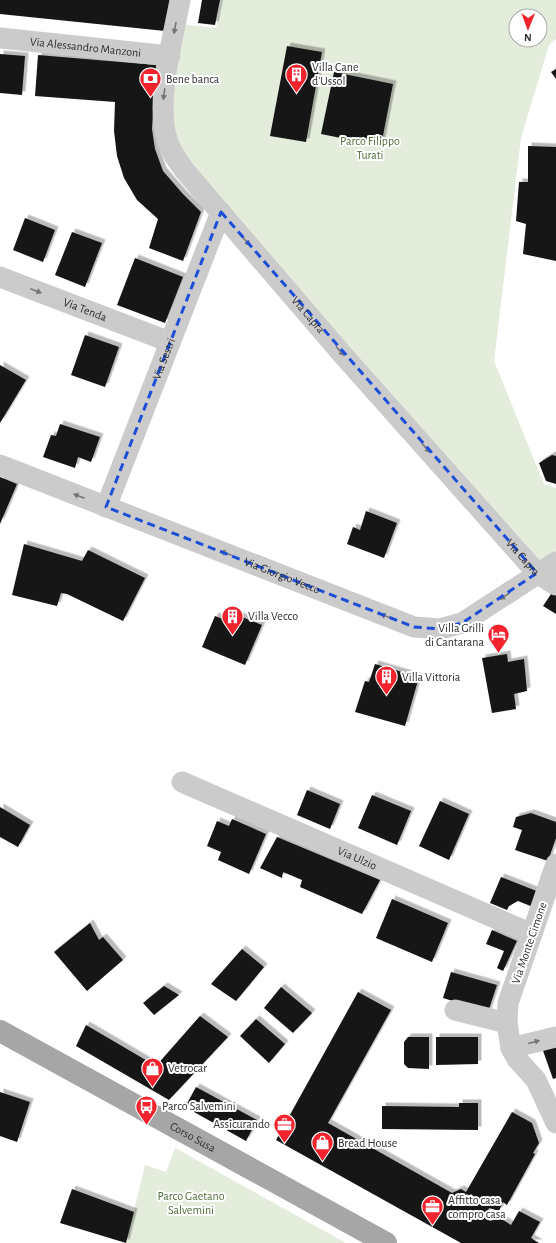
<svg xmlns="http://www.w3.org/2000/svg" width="556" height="1243" font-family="'Alegreya Sans',sans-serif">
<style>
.green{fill:#e4eddb;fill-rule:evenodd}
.building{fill:#151515;filter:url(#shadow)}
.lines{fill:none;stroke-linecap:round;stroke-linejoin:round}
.street{stroke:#cbcbcb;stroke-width:21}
.primary{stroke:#a6a6a6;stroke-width:22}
.oneway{fill:#757575}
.marked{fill:none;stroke:#1d4ed8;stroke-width:3;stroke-dasharray:8 5;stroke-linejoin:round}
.labels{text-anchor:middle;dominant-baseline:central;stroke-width:4;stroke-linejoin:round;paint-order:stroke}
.street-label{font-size:12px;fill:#2e2e2e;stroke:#fff}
.poi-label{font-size:12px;fill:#2e2e2e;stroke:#fff;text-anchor:start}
.park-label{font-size:12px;fill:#506d38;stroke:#fff}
</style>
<defs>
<filter id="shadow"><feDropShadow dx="3.5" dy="-3.5" stdDeviation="0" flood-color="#0004"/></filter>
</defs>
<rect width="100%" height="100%" fill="#fff"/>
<!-- green -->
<path class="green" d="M222 0H556V39L549 45 521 138 494 361 544 484 556 488V573L538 572 180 154 167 108 181 24 216 28ZM516 16H540V40H516Z
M175 1148 346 1243H126L145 1165 166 1172Z"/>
<!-- building -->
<path class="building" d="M0 0H171L165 31 0 14Z
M202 0H220L215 25 198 23Z
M287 46 322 52 306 142 270 136Z
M0 54 25 56 22 95 0 93Z
M38 55 156 65 152 129 155 149 163 171 182 193 201 212 183 261 149 248 158 219 137 200 124 178 117 156 114 131 115 102 35 96Z
M556 69V79L551 72Z
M334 72 393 84 381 146 321 134Z
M528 146 556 147V261L523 254 526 224 516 221 519 182H528Z
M25 218 55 230 43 262 13 250Z
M72 232 102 243 85 287 55 275Z
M135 258 183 277 165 323 117 305Z
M85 335 119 347 105 387 71 375Z
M0 365 26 380 0 423Z
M60 424 100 437 91 462 78 457 75 468 43 457 51 435 56 436Z
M552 455 556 456V484L546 481 539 463Z
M0 477 17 484 0 524Z
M366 511 397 523 384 558 347 544 353 527 360 530Z
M24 544 82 561 88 550 145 578 123 621 67 594 61 593 57 606 12 595Z
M553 591 556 593V614L543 606Z
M237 615 262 625 245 665 202 647 215 616 225 620Z
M507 654 508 662 524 659 527 691 514 694 516 709 492 713 482 658Z
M375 664 419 677 405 726 355 712 365 681 369 682Z
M307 790 340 804 330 829 297 815Z
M372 795 411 811 397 845 358 828Z
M440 801 469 814 449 860 419 846Z
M0 807 30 825 18 847 0 837Z
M531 813 556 822V838L548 861 515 850 522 830 513 827 516 817Z
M232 819 266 834 249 874 218 860 221 852 207 846 217 821 229 826Z
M277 837 380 880 362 914 300 887 302 880 283 872 282 878 260 868Z
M501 877 539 892 533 907 518 901 509 906 507 910 490 903Z
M392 899 448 923 432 962 376 938Z
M90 923 99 940 103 937 123 960 87 991 54 952Z
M492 930 517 941 503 971 497 968 504 951 486 944Z
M242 949 264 967 236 1001 211 984Z
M451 972 497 985 488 1012 443 998Z
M164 986 179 995 154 1015 143 1003Z
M281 987 312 1013 293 1033 264 1008Z
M358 992 391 1010 328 1123 452 1193 461 1189 466 1192 512 1112 532 1123 539 1143 533 1153 535 1154 507 1205 503 1202 499 1211 489 1208 485 1218 490 1221 500 1218 511 1225 519 1211 540 1222 531 1238 539 1243H461L276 1140Z
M200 1016 228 1037 169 1100 76 1046 86 1025 156 1066Z
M256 1019 285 1044 269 1063 240 1036Z
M408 1037H429V1069L408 1068 404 1064V1042Z
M436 1037H478V1064L436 1065Z
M556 1041V1078L553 1079 541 1045Z
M196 1087 257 1120 246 1141 185 1107Z
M0 1092 30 1102 17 1142 0 1136Z
M459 1103H478V1130L382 1129V1106L459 1107Z
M72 1189 134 1212 126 1243 60 1223Z"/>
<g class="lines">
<!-- street -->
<g class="street">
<path id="s1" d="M180 0C173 40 155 100 167 139 170 151 178 161 185 171L342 354 537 573 556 585"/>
<path id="s2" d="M0 38 170 56"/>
<path id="s3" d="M0 277 170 342"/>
<path id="s4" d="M0 465 414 627 440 629 462 623 556 562"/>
<path id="s5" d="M106 507 221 212"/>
<path id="s6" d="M182 782 532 934"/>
<path d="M556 864 508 1003 507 1023 511 1048 517 1059 536 1080 556 1123"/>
<path d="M455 1010 507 1023"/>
<path d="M511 1048 556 1037"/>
</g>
<!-- primary -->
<path class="primary" id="s7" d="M0 1031 386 1243"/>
</g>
<!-- one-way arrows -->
<defs><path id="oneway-solid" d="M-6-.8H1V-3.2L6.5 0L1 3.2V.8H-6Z"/></defs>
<g class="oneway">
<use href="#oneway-solid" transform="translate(175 28) rotate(100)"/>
<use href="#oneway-solid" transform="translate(164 94) rotate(98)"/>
<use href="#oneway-solid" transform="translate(246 241) rotate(50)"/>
<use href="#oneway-solid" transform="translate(36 291) rotate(21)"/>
<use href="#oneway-solid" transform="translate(340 351) rotate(49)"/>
<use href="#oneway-solid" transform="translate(426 448) rotate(49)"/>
<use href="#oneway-solid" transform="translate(79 496) rotate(-159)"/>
<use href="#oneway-solid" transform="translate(226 553) rotate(-159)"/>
<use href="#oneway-solid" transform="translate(505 596) rotate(145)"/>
<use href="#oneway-solid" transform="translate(386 616) rotate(-159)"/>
<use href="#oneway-solid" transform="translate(534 1042) rotate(-15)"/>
</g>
<!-- marked area -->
<path class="marked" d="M221 212 537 573 462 623 440 629 414 627 106 507Z"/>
<!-- icons -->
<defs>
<symbol id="building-pin" viewBox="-11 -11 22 30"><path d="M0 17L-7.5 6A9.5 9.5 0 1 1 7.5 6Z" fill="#f2232d" stroke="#fff"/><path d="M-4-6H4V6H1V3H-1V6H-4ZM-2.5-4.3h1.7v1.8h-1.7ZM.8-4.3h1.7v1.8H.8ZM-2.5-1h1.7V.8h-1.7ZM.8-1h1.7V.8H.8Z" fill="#fff"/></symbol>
<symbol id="bank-pin" viewBox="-11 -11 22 30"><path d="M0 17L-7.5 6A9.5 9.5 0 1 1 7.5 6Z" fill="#f2232d" stroke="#fff"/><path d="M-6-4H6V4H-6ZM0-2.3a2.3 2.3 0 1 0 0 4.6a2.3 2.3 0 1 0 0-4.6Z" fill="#fff"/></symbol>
<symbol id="hotel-pin" viewBox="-11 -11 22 30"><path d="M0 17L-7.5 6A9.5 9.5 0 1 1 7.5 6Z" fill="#f2232d" stroke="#fff"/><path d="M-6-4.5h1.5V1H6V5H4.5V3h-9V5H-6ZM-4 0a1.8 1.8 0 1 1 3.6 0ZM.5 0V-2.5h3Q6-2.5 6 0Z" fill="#fff"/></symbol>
<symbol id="shop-pin" viewBox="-11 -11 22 30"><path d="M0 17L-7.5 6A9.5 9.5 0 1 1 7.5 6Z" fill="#f2232d" stroke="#fff"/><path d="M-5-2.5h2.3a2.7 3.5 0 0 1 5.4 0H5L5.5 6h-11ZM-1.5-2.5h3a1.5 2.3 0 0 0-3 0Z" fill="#fff"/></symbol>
<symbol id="bus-pin" viewBox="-11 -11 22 30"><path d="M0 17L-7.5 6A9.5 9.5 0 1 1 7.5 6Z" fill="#f2232d" stroke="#fff"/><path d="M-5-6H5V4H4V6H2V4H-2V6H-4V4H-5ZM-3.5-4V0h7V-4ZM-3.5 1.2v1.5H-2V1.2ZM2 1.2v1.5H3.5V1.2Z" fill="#fff"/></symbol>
<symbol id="office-pin" viewBox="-11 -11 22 30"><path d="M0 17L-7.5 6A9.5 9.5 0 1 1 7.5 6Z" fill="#f2232d" stroke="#fff"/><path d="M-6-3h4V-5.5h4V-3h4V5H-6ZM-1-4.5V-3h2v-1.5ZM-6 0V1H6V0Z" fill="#fff"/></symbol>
</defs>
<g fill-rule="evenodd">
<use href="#building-pin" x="284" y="62" width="25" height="34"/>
<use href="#bank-pin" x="138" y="66" width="25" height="34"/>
<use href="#building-pin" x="220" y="604" width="25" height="34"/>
<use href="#hotel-pin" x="486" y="622" width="25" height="34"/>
<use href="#building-pin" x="374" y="664" width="25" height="34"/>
<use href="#shop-pin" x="140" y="1056" width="25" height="34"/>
<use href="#bus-pin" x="134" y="1094" width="25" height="34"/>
<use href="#office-pin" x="272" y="1112" width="25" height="34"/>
<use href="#shop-pin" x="310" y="1130" width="25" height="34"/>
<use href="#office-pin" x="420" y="1194" width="25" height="34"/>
</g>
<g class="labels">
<!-- street labels -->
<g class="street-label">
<text stroke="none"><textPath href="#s2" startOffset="86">Via Alessandro Manzoni</textPath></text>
<text stroke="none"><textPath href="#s3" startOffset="91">Via Tenda</textPath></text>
<text stroke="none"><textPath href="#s1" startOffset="367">Via Capra</textPath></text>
<text stroke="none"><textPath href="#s5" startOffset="159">Via Sestri</textPath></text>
<text stroke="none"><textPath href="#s1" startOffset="691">Via Capra</textPath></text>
<text stroke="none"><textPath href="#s4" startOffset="303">Via Giorgio Vecco</textPath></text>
<text stroke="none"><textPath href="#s6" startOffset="191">Via Ulzio</textPath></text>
<text transform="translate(529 943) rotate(-71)">Via Monte Cimone</text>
<text stroke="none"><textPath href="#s7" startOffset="220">Corso Susa</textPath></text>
</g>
<!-- poi labels -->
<g class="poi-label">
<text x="312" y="67">Villa Cane<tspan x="312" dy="14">d'Ussol</tspan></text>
<text x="166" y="79">Bene banca</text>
<text x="248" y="616">Villa Vecco</text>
<text x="484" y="628" text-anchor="end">Villa Grilli<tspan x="484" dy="14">di Cantarana</tspan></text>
<text x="402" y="677">Villa Vittoria</text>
<text x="168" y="1068">Vetrocar</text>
<text x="162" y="1106">Parco Salvemini</text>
<text x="270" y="1124" text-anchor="end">Assicurando</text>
<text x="338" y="1143">Bread House</text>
<text x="448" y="1200">Affitto casa<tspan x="448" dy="14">compro casa</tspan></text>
</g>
<!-- park labels -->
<g class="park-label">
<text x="370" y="141">Parco Filippo<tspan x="370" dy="14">Turati</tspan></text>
<text x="191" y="1196">Parco Gaetano<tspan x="191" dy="14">Salvemini</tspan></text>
</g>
</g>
<!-- north arrow -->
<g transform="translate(528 28) rotate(181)"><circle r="19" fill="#ffffff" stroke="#ababab"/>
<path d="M0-3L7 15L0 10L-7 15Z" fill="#f2232d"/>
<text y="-6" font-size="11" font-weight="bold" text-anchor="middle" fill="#2e2e2e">N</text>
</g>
</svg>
